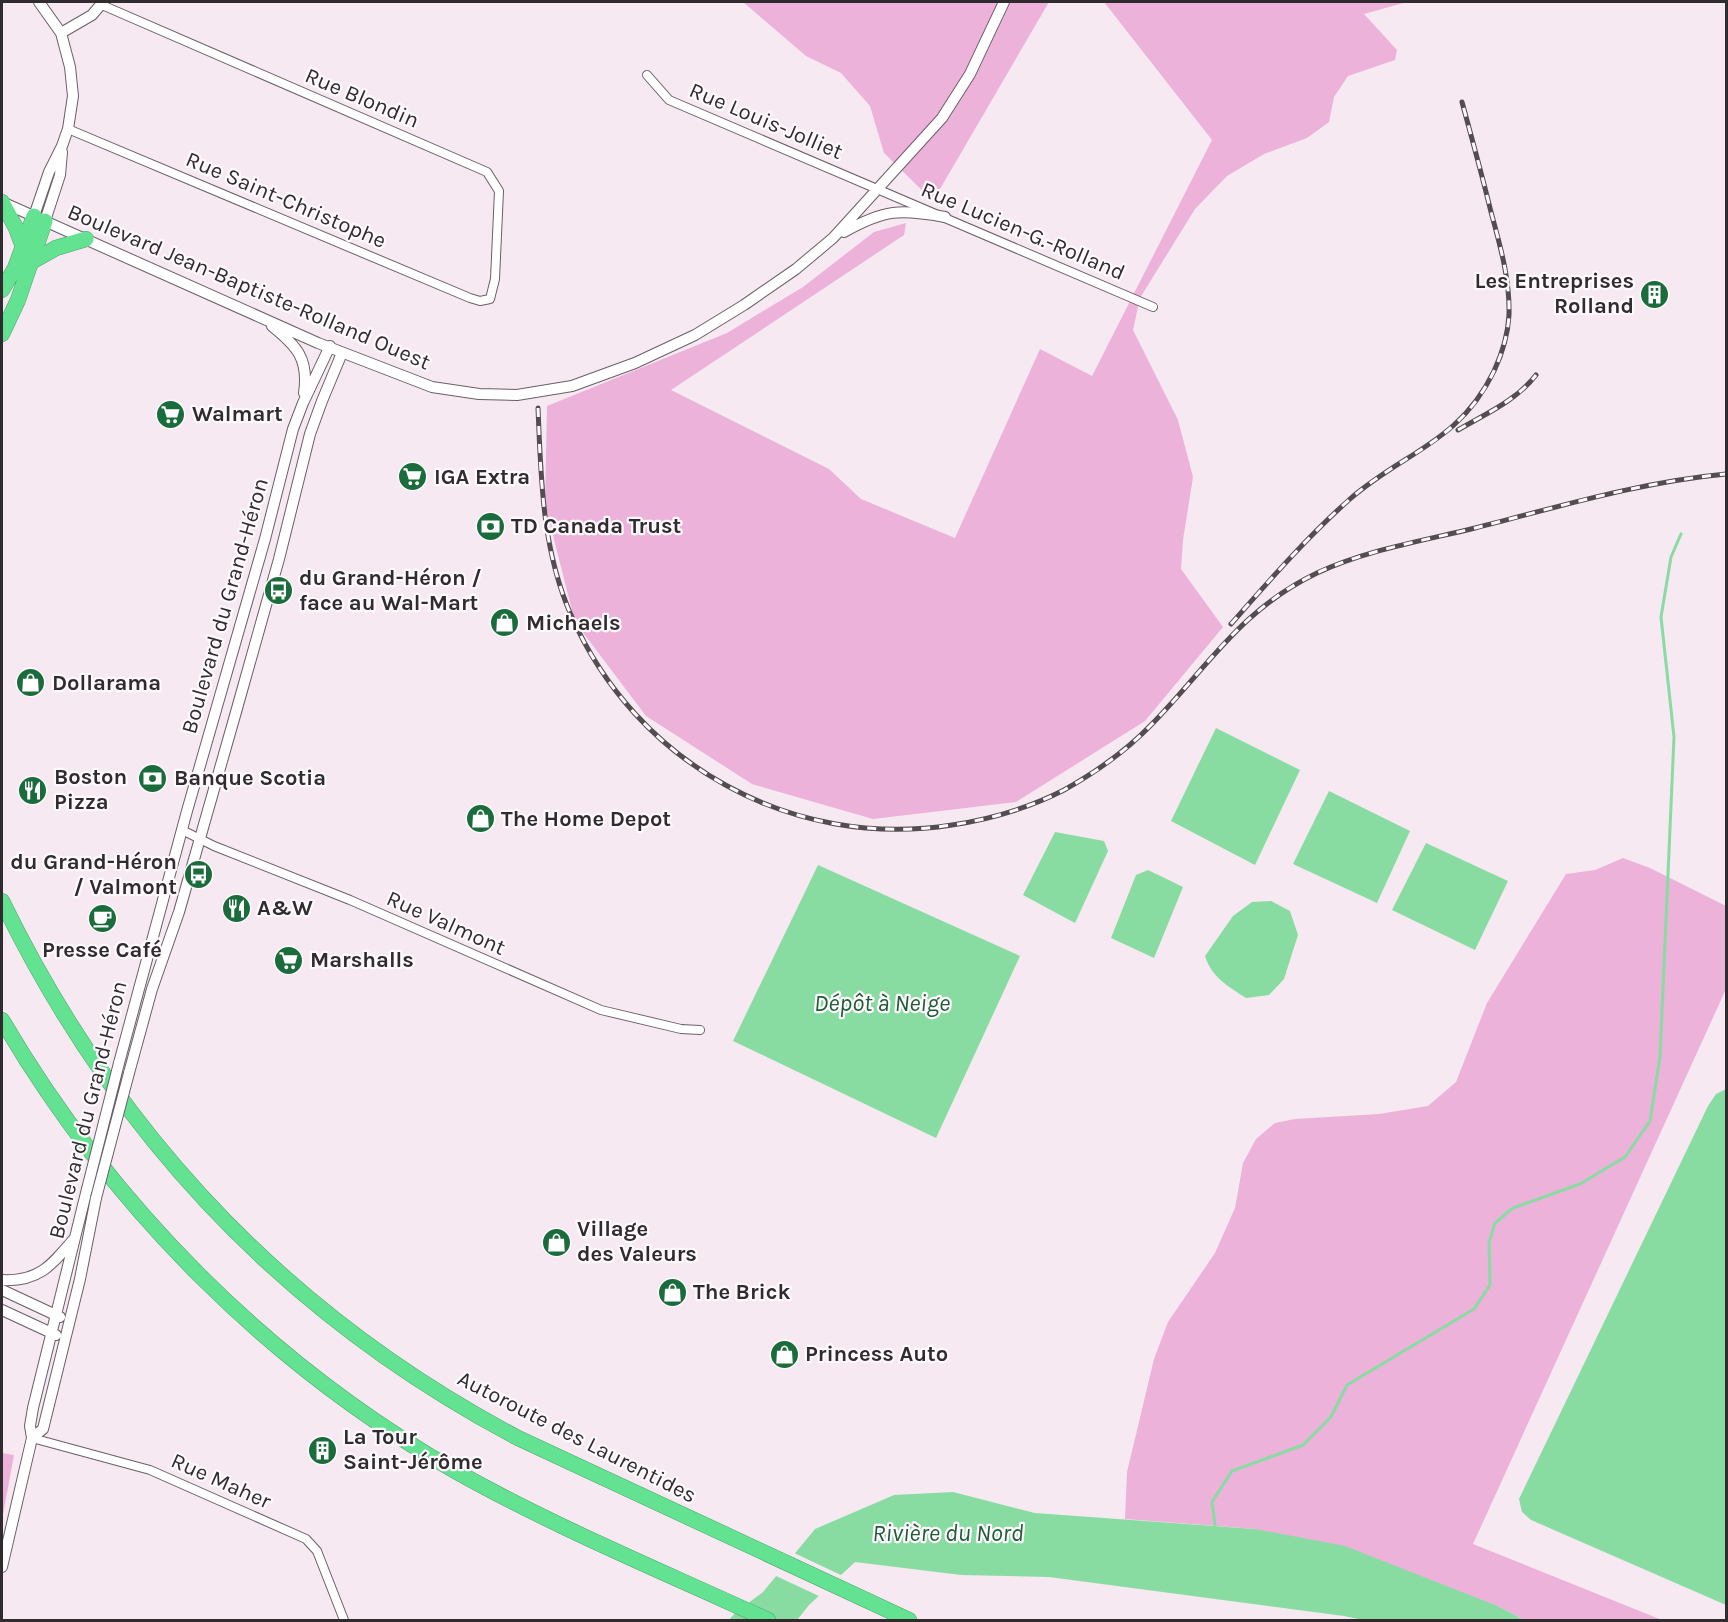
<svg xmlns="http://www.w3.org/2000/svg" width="1728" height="1622" font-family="Karla,sans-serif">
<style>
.green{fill:#ecb2da}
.water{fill:#88dca2}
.pier{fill:#f6e9f1}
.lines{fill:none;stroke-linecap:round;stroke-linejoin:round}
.stream{stroke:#88dca2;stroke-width:3}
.minor-casing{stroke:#6a5f66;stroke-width:10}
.tertiary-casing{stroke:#6a5f66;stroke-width:12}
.motorway-casing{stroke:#51a36f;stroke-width:16}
.minor{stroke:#fff;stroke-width:8}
.tertiary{stroke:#fff;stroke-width:10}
.motorway{stroke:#63e392;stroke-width:15}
.rail-casing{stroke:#534d51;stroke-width:5}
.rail{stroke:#fef9fc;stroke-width:3;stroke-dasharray:9;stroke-linecap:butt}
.tertiary-bridge-casing{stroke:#6a5f66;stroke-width:12;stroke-linecap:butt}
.tertiary-bridge{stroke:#fff;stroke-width:10}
.labels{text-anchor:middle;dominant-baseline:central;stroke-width:4.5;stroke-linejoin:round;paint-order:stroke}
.street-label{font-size:22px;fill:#302b2e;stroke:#fef9fc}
.poi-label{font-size:22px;font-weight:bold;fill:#302b2e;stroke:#fef9fc;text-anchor:start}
.water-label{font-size:24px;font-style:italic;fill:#1f5b36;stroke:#fef9fc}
</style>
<rect width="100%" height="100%" fill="#f6e9f1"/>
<!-- green -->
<path class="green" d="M743 2H1049L933 201 884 153 870 106 841 73 806 56Z
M1104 2H1407L1364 14 1397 50 1395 60 1348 76 1334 97 1329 122 1307 138 1264 154 1227 176 1195 209 1140 298 1133 330 1178 420 1193 477 1183 540 1181 569 1223 627 1145 721 1016 802 873 819 752 784 646 716 575 622 545 504 547 406 727 333 803 287 874 232 906 223 904 235 671 390 829 469 861 499 955 538 1040 349 1092 376 1212 140Z
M1623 858 1650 868 1726 906V989L1473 1544 1662 1620H1524L1500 1607 1255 1529 1125 1519 1127 1472 1154 1359 1168 1322 1215 1253 1235 1208 1243 1163 1256 1139 1275 1123 1295 1119 1379 1114 1428 1106 1456 1082 1487 1003 1566 874 1595 870Z
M2 1453 14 1455 2 1520Z"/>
<!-- water -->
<path class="water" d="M1216 728 1300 770 1255 865 1171 821Z
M1329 791 1410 831 1377 903 1293 864Z
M1055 832 1104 841 1108 851 1075 923 1023 895Z
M1426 843 1508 881 1475 950 1392 910Z
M818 865 1020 956 936 1138 733 1041Z
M1148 870 1183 887 1154 958 1111 938 1136 875Z
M1271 901 1290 911 1298 935 1284 979 1269 995 1246 998C1228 986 1212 978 1205 956L1233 916 1252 902Z
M1726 1089V1605L1531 1520 1522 1512 1519 1499 1708 1106 1716 1094Z
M953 1492 1035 1513 1255 1529 1345 1546 1500 1607 1524 1620H1363L1344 1616 1049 1577 961 1575 855 1562 809 1605 797 1620H729L735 1613 763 1592 815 1529 894 1495Z"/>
<!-- pier -->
<path class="pier" d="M792 1552 843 1576 821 1597 774 1575Z"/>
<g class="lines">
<!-- stream -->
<path class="stream" d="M1215 1525 1212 1502 1232 1471 1303 1445 1331 1417 1347 1385 1474 1309 1490 1285 1489 1243 1495 1223 1513 1208 1580 1184 1625 1157 1650 1121 1660 1057 1674 737 1661 617 1671 557 1681 534"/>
<defs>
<path id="minor" d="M647 75 669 100 1153 307
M68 129 470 298 480 301 490 299 495 279 499 191 487 172 102 5
M182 830 214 846 350 900 601 1010 681 1029 700 1030
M32 1438 150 1470 306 1539 317 1551 344 1620"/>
<path id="tertiary" d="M61 33 92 15 103 2
M2 202 318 343 432 387 479 394 517 395 572 386 635 363 695 335 744 305 796 269 833 238 942 118 970 74 1004 2
M34 216 49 172 62 146 68 129 73 96 70 67 61 33 39 2
M45 221 60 175 62 152
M844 232C885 209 900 209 945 217
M272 326C297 346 309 359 304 393
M119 1063 187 811 265 539 293 429 303 403 330 346
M129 1073 152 989 179 912 236 712 279 559 310 434 322 401 342 353
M2 1280C38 1282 51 1266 73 1240
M2 1290 60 1317
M2 1310 56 1335
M32 1438 43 1429 80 1279 96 1198
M2 1567 32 1438 30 1426 33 1408 87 1189"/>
<path id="motorway" d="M2 202 16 228 23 247
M33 261 56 248 86 239
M2 290 15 268 34 216
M2 334 18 300 45 221
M2 901C116 1135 287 1316 518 1438L909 1620
M2 1020C111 1206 269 1365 457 1472 557 1528 664 1572 768 1620"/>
</defs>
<!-- minor casing -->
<use href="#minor" class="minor-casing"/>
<!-- tertiary casing -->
<use href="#tertiary" class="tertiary-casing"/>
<!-- motorway casing -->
<use href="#motorway" class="motorway-casing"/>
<!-- minor -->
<use href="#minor" class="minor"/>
<!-- tertiary -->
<use href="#tertiary" class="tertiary"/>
<!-- motorway -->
<use href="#motorway" class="motorway"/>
<defs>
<path id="rail" d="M538 408C541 479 542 549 571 615 636 764 792 850 952 825 991 819 1029 808 1064 790 1096 772 1126 751 1151 725 1208 667 1240 610 1317 573 1366 550 1422 541 1475 528 1558 507 1640 482 1726 474
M1458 430C1485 414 1516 401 1536 375
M1231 624C1269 581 1307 537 1350 499 1404 452 1460 442 1494 371 1502 354 1508 334 1509 315 1510 279 1500 245 1491 212 1482 175 1472 139 1462 102"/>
</defs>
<!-- rail casing -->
<use href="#rail" class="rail-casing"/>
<!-- rail -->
<use href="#rail" class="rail"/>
<defs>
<path id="tertiary-bridge" d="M87 1189 119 1063
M96 1198 129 1073"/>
</defs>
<!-- tertiary-bridge casing -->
<use href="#tertiary-bridge" class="tertiary-bridge-casing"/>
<!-- tertiary-bridge -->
<use href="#tertiary-bridge" class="tertiary-bridge"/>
</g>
<!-- icons -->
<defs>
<symbol id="building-disc" viewBox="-11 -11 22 22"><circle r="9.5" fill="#1b6c3d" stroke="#fef9fc"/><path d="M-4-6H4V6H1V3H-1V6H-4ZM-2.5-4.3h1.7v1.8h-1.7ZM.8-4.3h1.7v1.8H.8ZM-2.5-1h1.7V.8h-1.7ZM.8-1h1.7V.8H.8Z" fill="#fff"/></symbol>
<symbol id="supermarket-disc" viewBox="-11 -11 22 22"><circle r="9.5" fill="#1b6c3d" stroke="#fef9fc"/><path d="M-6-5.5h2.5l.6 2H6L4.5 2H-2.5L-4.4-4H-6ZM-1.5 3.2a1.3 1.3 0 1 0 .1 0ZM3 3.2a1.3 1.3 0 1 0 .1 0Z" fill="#fff"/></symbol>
<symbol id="bank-disc" viewBox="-11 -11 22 22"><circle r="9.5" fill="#1b6c3d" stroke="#fef9fc"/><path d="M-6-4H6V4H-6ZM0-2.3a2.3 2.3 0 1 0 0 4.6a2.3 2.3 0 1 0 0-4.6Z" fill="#fff"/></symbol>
<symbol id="bus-disc" viewBox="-11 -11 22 22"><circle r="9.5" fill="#1b6c3d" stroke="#fef9fc"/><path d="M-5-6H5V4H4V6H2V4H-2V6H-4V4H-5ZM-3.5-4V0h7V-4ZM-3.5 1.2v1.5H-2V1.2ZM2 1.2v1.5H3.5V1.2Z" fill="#fff"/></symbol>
<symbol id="shop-disc" viewBox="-11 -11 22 22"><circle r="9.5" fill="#1b6c3d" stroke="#fef9fc"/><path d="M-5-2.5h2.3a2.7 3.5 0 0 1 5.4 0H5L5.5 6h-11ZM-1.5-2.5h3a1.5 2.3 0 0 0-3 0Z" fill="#fff"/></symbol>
<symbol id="restaurant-disc" viewBox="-11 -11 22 22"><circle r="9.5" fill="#1b6c3d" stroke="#fef9fc"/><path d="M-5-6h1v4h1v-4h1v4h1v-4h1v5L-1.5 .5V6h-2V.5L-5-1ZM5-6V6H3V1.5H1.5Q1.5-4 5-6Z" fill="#fff"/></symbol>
<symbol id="cafe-disc" viewBox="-11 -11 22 22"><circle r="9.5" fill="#1b6c3d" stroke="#fef9fc"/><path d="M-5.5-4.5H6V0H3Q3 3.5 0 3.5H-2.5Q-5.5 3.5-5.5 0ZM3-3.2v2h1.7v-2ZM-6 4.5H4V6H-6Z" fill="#fff"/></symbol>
</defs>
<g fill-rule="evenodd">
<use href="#building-disc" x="1638" y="278" width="33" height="33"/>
<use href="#supermarket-disc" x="154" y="398" width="33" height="33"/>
<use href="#supermarket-disc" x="396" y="460" width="33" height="33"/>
<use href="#bank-disc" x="474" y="510" width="33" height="33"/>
<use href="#bus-disc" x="262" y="574" width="33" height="33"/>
<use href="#shop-disc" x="488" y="606" width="33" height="33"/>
<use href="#shop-disc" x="14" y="666" width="33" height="33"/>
<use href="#bank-disc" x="136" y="762" width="33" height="33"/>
<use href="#restaurant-disc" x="16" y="774" width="33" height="33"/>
<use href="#shop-disc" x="464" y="802" width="33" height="33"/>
<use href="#bus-disc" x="182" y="858" width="33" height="33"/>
<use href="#restaurant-disc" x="220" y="892" width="33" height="33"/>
<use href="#cafe-disc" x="86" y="902" width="33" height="33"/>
<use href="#supermarket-disc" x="272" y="944" width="33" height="33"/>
<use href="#shop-disc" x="540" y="1226" width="33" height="33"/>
<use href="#shop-disc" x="656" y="1276" width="33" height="33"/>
<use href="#shop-disc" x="768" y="1338" width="33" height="33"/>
<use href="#building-disc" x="306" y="1434" width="33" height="33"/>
</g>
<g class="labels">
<!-- street labels -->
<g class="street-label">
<text transform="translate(362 98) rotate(23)">Rue Blondin</text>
<text transform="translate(766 121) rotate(23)">Rue Louis-Jolliet</text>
<text transform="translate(286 200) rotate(23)">Rue Saint-Christophe</text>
<text transform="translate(1023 231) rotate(23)">Rue Lucien-G.-Rolland</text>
<text transform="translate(249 287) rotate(23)">Boulevard Jean-Baptiste-Rolland Ouest</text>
<text transform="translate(225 606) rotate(-74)">Boulevard du Grand-Héron</text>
<text transform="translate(446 923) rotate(24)">Rue Valmont</text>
<text transform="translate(88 1110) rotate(-76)">Boulevard du Grand-Héron</text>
<text transform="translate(577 1437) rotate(27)">Autoroute des Laurentides</text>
<text transform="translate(221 1481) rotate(24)">Rue Maher</text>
</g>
<!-- poi labels -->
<g class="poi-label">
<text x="1634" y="281" text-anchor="end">Les Entreprises<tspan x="1634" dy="25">Rolland</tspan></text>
<text x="192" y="414">Walmart</text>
<text x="434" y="477">IGA Extra</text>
<text x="511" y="526">TD Canada Trust</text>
<text x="299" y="578">du Grand-Héron /<tspan x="299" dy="25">face au Wal-Mart</tspan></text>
<text x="526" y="623">Michaels</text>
<text x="52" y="683">Dollarama</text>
<text x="54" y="777">Boston<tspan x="54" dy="25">Pizza</tspan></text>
<text x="174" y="778">Banque Scotia</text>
<text x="501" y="819">The Home Depot</text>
<text x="177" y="862" text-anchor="end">du Grand-Héron<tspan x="177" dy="25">/ Valmont</tspan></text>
<text x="257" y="908">A&amp;W</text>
<text x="102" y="950" text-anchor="middle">Presse Café</text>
<text x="310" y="960">Marshalls</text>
<text x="577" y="1229">Village<tspan x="577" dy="25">des Valeurs</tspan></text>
<text x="693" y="1292">The Brick</text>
<text x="805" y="1354">Princess Auto</text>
<text x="343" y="1437">La Tour<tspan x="343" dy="25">Saint-Jérôme</tspan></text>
</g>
<!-- water labels -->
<g class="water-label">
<text x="882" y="1003">Dépôt à Neige</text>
<text x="948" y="1533">Rivière du Nord</text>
</g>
</g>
<!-- border -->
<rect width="1728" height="1622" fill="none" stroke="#302b2e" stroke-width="6"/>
</svg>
